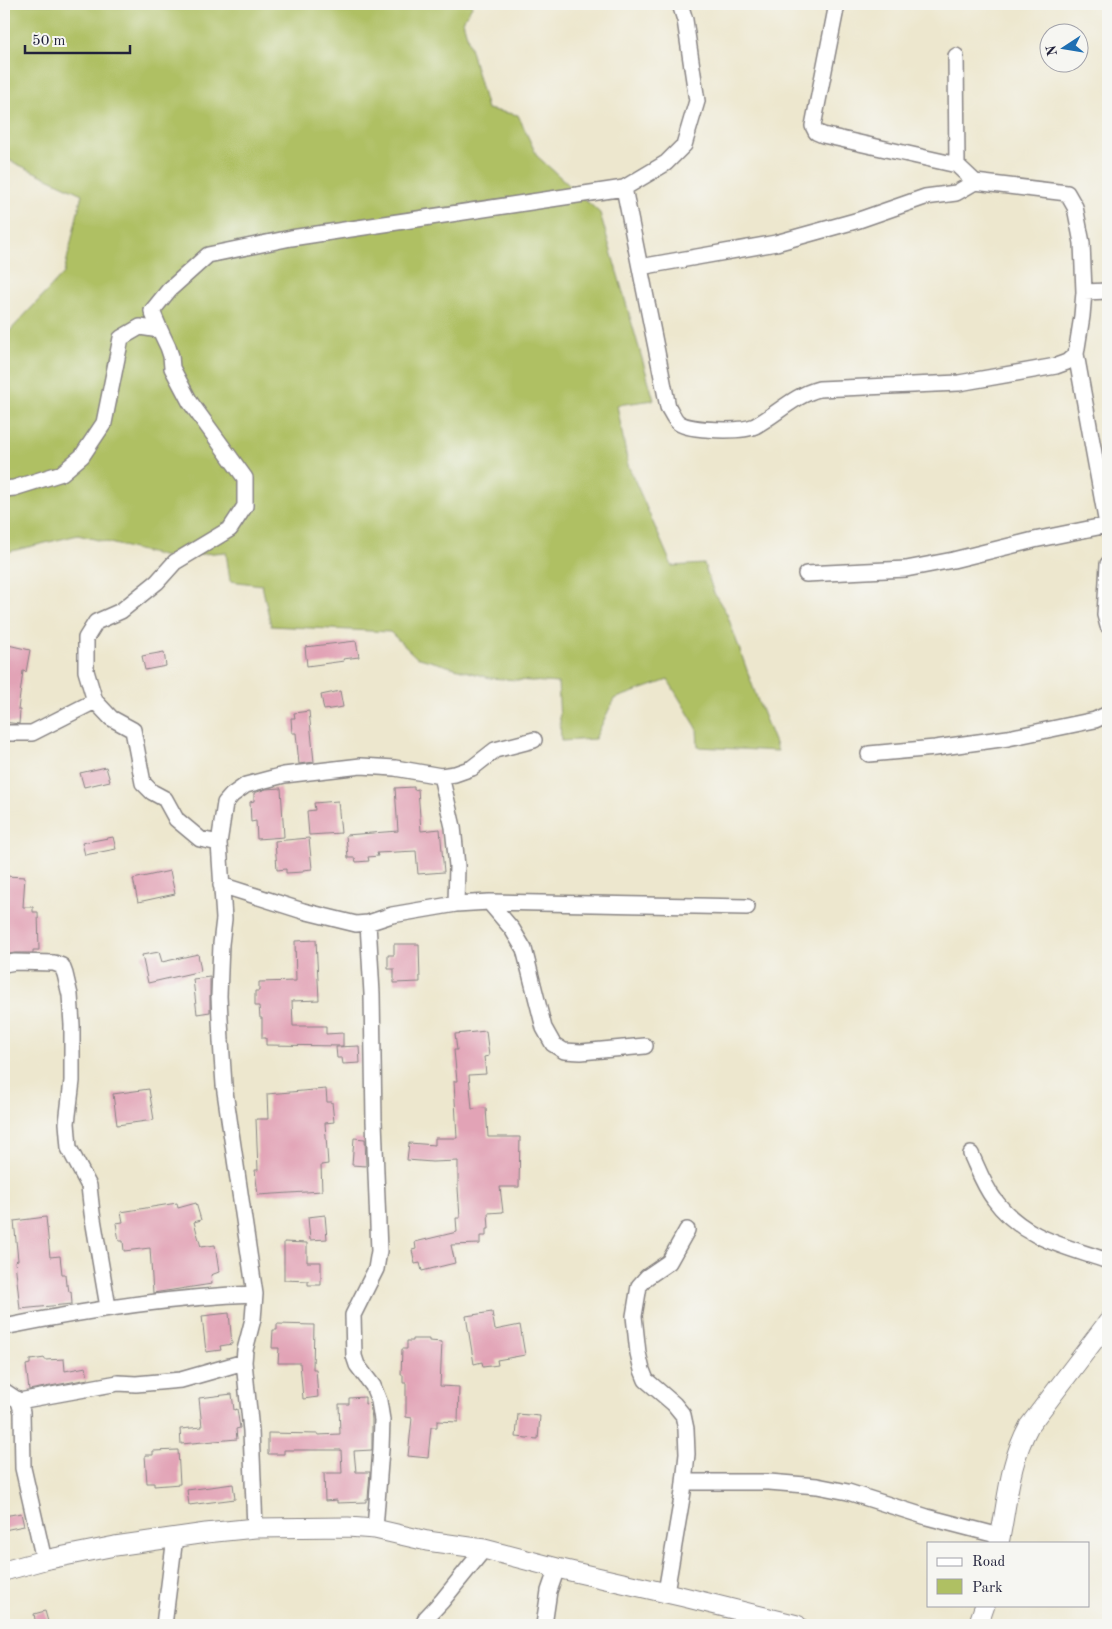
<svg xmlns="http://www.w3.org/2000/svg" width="1112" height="1629" font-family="'Old Standard TT',serif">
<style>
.green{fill:#afc063;stroke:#68714f}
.building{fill:#e2a3b6}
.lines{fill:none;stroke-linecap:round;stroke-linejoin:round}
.minor-casing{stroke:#888484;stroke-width:18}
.tertiary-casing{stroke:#888484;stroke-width:21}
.minor{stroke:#fff;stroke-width:15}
.tertiary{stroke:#fff;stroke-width:19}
</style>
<rect width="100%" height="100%" fill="#f6f6f2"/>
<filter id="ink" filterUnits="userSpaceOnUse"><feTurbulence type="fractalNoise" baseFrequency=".02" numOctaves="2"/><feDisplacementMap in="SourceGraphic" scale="10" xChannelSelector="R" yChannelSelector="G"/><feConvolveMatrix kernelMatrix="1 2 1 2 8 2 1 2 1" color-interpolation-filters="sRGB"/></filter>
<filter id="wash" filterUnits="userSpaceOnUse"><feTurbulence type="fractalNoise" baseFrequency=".0096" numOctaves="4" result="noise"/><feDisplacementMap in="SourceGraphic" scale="20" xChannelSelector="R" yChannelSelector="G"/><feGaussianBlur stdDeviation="1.12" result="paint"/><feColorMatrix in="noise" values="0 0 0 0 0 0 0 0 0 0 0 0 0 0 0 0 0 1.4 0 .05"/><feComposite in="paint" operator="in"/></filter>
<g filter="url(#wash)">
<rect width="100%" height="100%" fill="#ede7ce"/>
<!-- green -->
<path class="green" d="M4 4H472V6L463 21 487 109 518 115 537 156 600 213 654 400 617 405 628 465 672 566 704 564 714 593 727 614 758 701 778 751 698 747 697 728 668 680 614 699 595 739 561 741 558 683 490 678 416 657 390 632 271 626 262 585 230 581 226 552 166 557 78 535 4 553V339L6 335 64 273 82 194 4 158Z"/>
<g id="blocks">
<!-- building -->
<path class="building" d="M356 641 359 657 343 659 344 661 307 666 305 647Z
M8 645 30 650 26 672 23 671 18 710H20L19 724 4 722 5 707H4V669Z
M164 652 166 666 145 670 142 656Z
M340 691 343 707 324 710 321 695Z
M309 711 314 762 299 764 296 733H292L291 718H295L294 713Z
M106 767 110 781 84 787 80 773Z
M414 787V790L418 789 421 831 440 829 444 872 418 874 416 851 377 853 378 856 368 857 369 861 356 862 355 858H348L346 835 398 831 395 788Z
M281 788 284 837 257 839 256 821 251 822 250 802 254 801V793L266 789Z
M338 801 341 833 309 835 307 811 315 810 314 803Z
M113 837 116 849 85 855 82 843Z
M309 838 312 869 303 870V872L286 873V869L277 870 275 841Z
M170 871 175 894 138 902 133 879Z
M5 876 25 877 23 907H33V912H38L39 950H33V953H15L4 955Z
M316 940 319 1000 292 1001 293 1026H326V1034L343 1033V1046L266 1045V1038H262V1018H260L259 1006H255V991H259V982L296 981 295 941Z
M394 944H419L420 982 394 983V969H388V955H394Z
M159 952 162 962 198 954 201 971 148 983 142 955Z
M210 977V1012L197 1014 193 979Z
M486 1031 489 1056 484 1057 486 1074 469 1075 472 1109 486 1108 488 1137H520L519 1187H500L503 1212 488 1213 489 1229H486V1236H480V1244L451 1245 455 1263 422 1271 420 1263 415 1264 412 1250 416 1249 415 1242 457 1232 456 1218H460L458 1188V1161L432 1162 407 1160 409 1143 435 1145V1138H457L454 1081H457L454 1050H457L455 1034Z
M359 1046 360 1063 343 1064 342 1058H337L336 1047Z
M149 1089 154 1120 117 1125 113 1094Z
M326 1089 327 1102H332L334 1122 325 1123 328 1164 321 1165 322 1191 258 1195 255 1170H258L256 1119H268L267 1094Z
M354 1138 365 1139 366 1166 352 1165Z
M177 1203 178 1208 196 1203 201 1220 194 1222 201 1247 215 1245 219 1272 211 1275 212 1284 153 1293 150 1248 124 1251 123 1241H119L116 1223 123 1222 121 1212Z
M325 1215 327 1239 310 1240 308 1217Z
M46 1217 50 1257 60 1256 62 1274H65L66 1285H68L69 1292 71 1291 72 1304 20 1309 15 1261 18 1260 14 1221Z
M284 1242 307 1243V1262H321V1285H308V1281L284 1280Z
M492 1312 495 1330 520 1325 525 1355 497 1360 498 1365 483 1367 482 1362 474 1364 466 1316Z
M229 1313 232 1344 220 1346 221 1350 206 1352 202 1316Z
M277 1324 314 1325 313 1369H316L318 1397 303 1399 300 1363H278L279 1348H272L273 1330H277Z
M413 1339H429V1341L442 1342 440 1386 459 1387 458 1422 437 1421V1427H431L428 1458 408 1456 412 1418 406 1417V1383H403V1375H401L402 1349H407V1341H413Z
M45 1358V1360L64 1359 65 1371 86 1367 88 1379 29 1390 26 1365 30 1364V1360Z
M232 1394 234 1410 237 1409 240 1428 236 1429 237 1439 181 1444 180 1429 202 1427 199 1398Z
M365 1397V1404L370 1403 372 1419V1450L354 1451 356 1472H370L368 1499H366V1502L337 1503V1500L325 1501 324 1473H342L341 1450H284V1454H268V1433L318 1434V1435L340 1434 339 1404H349V1398Z
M518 1414 540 1416 538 1439 516 1437Z
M178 1450 180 1484 154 1486V1483H147L145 1455H153V1451Z
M233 1484 235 1499 189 1505 187 1490Z
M21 1513 24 1526 4 1530V1516Z
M45 1611 49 1625H36L34 1614Z"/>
</g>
</g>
<g filter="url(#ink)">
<use href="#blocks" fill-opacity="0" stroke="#888484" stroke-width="1"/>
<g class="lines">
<defs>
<path id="minor" d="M837 4 813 126 816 132 823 135 957 165 975 182
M956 56 957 165
M624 188 668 407C671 411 674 420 679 423 690 431 743 432 755 426 777 414 795 395 819 389L959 383 1056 366 1067 362 1076 354
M640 267 776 243 859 220 925 197 956 193 975 182 1067 193 1075 207 1082 243 1084 292
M1108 291 1084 292 1082 316 1076 354 1108 530
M160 330 152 311 169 290 208 255 291 238 624 188 666 163 684 145 697 101 685 20 680 4
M4 489 14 488 62 473 82 456 104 423 121 338 140 327 160 330 168 347 171 356 172 368 190 402 245 478V506L230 529 175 562 157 582 121 611 96 622 86 638V671L95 701 111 718 133 730 143 783 152 792 165 799 176 819 200 839 219 843
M1108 564 1105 615 1108 626
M806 574 906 569 953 560 1034 540 1108 525
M4 733H32L95 701
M869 754 935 748 1008 738 1095 720 1108 714
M441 776 453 827 457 866 456 904 489 902 512 929 524 949 544 1028 553 1044 564 1051 581 1052 645 1046
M221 885 303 911 356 924 368 923 392 915 456 904
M489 902 747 907
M368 923 372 994 374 1121 379 1251 376 1269 353 1315 354 1356 357 1365 373 1386 379 1401 382 1420 381 1449 375 1529
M4 964 15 962 54 963 62 966 65 974 70 995 72 1025V1081L67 1123 69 1148 89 1186 92 1213 108 1307
M971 1154C978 1169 984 1186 994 1199 1023 1239 1065 1246 1108 1261
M4 1327C87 1310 170 1297 255 1294
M4 1391 19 1401 22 1412 23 1468 44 1560
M19 1401 118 1383 136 1384 181 1380 244 1362
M684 1482H769L817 1486 848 1492 927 1517 1000 1536
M255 1528 251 1431 244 1362 245 1350 253 1319 255 1294 224 1085 221 1041 219 996 221 944 224 919 219 843 225 803 232 795 246 785 284 775 361 766 395 768 441 776 455 774 472 768 495 750 534 740
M666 1592 683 1492 687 1454 686 1429 683 1415 674 1404 646 1380 642 1370 638 1353 634 1316 639 1286 647 1277 669 1262 687 1230
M164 1625 175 1537
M423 1625 426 1618 442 1601 484 1549
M544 1625 549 1591 557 1568"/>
<path id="tertiary" d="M999 1543C1008 1501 1008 1465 1029 1426L1108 1322
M4 1571 44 1560 115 1546 206 1533 255 1528 348 1527 375 1529 427 1541 484 1549 557 1568 684 1597 797 1625
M978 1625 985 1605"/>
</defs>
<!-- minor casing -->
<use href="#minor" class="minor-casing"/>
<!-- tertiary casing -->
<use href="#tertiary" class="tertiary-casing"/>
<!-- minor -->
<use href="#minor" class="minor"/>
<!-- tertiary -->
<use href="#tertiary" class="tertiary"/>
</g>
</g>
<!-- margin -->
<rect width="1112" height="1629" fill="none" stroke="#f6f6f2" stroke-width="20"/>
<!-- legend -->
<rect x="927" y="1542" width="162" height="65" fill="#f6f6f2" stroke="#a1a1a9"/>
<rect x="937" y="1558" width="25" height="8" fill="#ffffff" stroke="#a1a1a9"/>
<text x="972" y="1566" font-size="15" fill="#22223b">Road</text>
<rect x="937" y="1579" width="25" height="15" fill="#afc063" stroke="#a1a1a9"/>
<text x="972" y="1592" font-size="15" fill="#22223b">Park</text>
<!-- north arrow -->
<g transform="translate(1064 48) rotate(258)"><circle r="24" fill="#f6f6f2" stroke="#a1a1a9"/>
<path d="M0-4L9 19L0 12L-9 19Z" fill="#1f6fb2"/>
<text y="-8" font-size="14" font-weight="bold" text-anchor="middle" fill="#22223b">N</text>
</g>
<!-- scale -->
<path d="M25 45v8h105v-8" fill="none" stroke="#22223b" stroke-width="2.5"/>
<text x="32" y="45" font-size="15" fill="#22223b" stroke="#f6f6f2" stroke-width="4" paint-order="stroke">50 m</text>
</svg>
